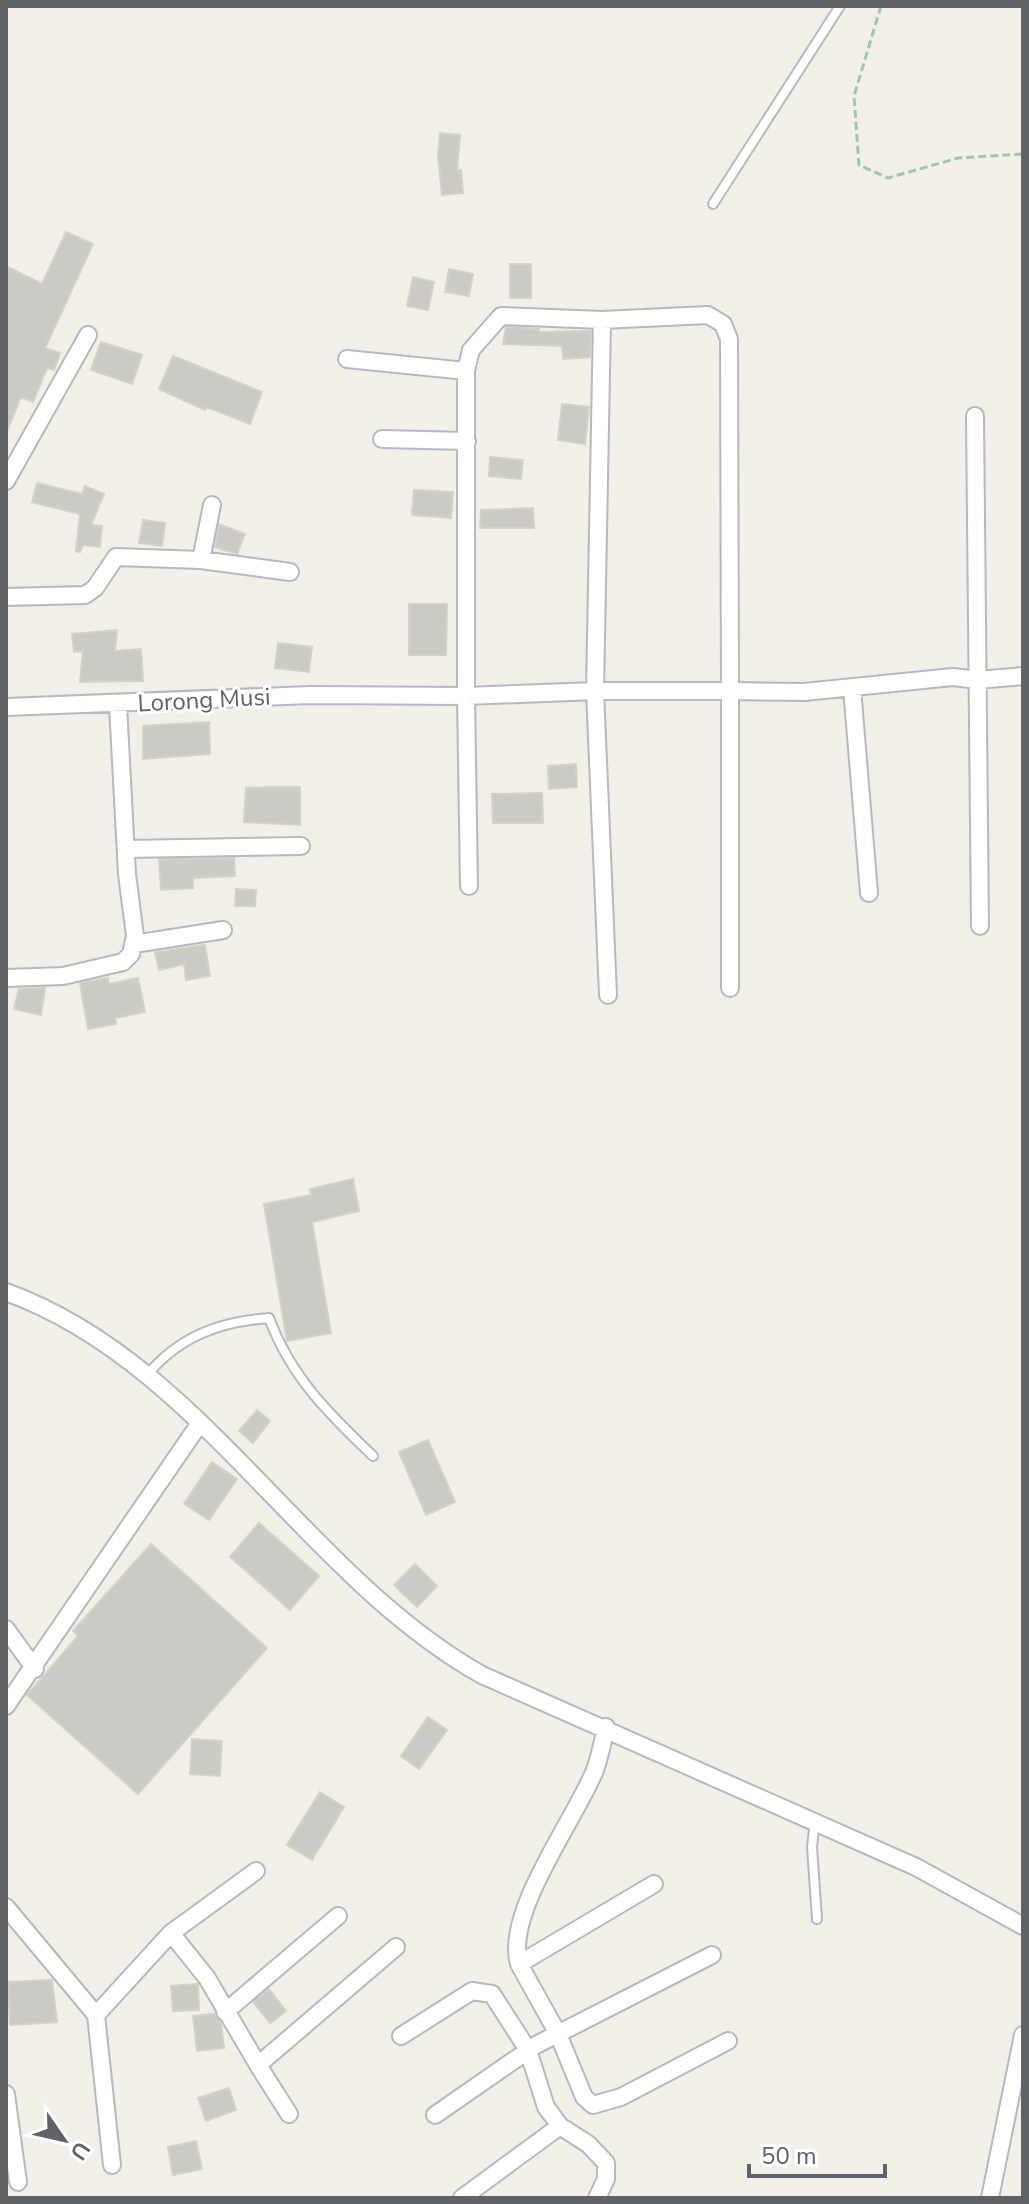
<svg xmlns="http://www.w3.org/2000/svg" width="1029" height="2204" font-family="'Nunito Sans',sans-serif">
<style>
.building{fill:#cccac5;stroke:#d6d1c6;stroke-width:2}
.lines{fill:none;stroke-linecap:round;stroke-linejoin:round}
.service-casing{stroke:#b5b8bc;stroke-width:12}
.minor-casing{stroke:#b5b8bc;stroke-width:20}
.path{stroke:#9cc7a9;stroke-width:3;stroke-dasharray:8 4;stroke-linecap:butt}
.service{stroke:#fff;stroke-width:8}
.minor{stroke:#fff;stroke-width:16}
.labels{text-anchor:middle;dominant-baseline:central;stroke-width:6;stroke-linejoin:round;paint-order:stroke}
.street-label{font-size:24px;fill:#5f6368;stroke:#fff}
</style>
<rect width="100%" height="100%" fill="#f1efe8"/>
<!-- building -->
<path class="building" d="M440 133 460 135 457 171 461 170 463 193 442 195 438 155Z
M66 232 93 244 45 348 60 353 54 370 47 368 33 402 21 397 6 433V266L42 284Z
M510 264H531V298H510Z
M449 269 473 274 469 296 445 292Z
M413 277 434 282 428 310 407 306Z
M506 327 539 329 538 332 591 331 590 357 563 359 562 346 503 344Z
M101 342 142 355 132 384 91 370Z
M173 356 262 392 250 424 207 407 205 410 159 389Z
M562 404 589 407 585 444 558 440Z
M490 457 523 460 521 479 489 476Z
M37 483 82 494 85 486 104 494 91 525 102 526 100 547 83 545 80 552 76 551 80 514 32 502Z
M414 490 453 492 451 518 412 515Z
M533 508 534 528H480L481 510Z
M143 520 165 523 162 546 139 543Z
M219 524 245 534 237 554 215 547Z
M409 604H447L446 655H409Z
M117 630 115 651 141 649 143 681 80 682 83 651 74 652 72 634Z
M278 643 312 647 309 672 275 668Z
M209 722 210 754 143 759V726Z
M576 764 577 787 549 789 548 766Z
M270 787H300V825L244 822 246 788Z
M542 793 543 823H493L492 794Z
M234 858 235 876 193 878V888L161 890 159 859Z
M236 889 256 890 255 906H235Z
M205 945 210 976 186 980 184 964 159 970 155 952Z
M108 978 109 984 138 978 145 1012 115 1018 116 1024 88 1029 80 983Z
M45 988 41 1015 14 1009 19 989Z
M353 1179 359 1211 312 1222 331 1333 287 1341 264 1204 311 1195 310 1189Z
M257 1410 270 1421 253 1443 239 1431Z
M428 1440 455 1502 426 1515 399 1452Z
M212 1462 237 1479 209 1520 184 1504Z
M259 1523 319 1576 290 1610 230 1557Z
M151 1544 267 1648 138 1794 27 1695 78 1636 73 1631Z
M415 1564 437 1586 417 1607 394 1585Z
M428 1717 447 1730 419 1769 401 1756Z
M192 1739 222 1741 220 1776 190 1774Z
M320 1792 344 1807 312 1860 287 1845Z
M52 1980 57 2022 10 2025 8 1982Z
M198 1984 199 2010 173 2011 171 1986Z
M269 1989 286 2011 270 2023 253 2002Z
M214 2014 221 2024 224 2048 197 2051 193 2016Z
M229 2088 236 2110 206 2121 198 2098Z
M196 2141 202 2169 173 2175 168 2147Z"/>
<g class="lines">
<defs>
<path id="service" d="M713 204 840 6
M147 1375C180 1336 219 1322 269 1318 291 1377 328 1413 373 1456
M815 1821 812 1847 817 1919"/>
<path id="minor" d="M347 359 466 371
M975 416 980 926
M382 439 467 441
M6 481 88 335
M201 560 212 505
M6 597 85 595 95 588 116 557 201 560 290 572
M852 688 869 893
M6 707 310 695 466 696V371L471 350 501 316 602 320 708 315 723 324 729 339 730 691H595L608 995
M126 849 301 846
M469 886 466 696 595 691 602 320
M134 944 223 930
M6 978 63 976 123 962 131 954 135 936 127 874 118 705
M730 988V691L804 692 953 677 978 680 1023 676
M6 1292C200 1362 304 1575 482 1675L916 1867 1023 1926
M6 1629 35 1669
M6 1706 200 1423
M606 1727C603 1741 600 1756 595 1770 576 1818 504 1913 519 1964L558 2034 584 2097 593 2105 621 2097 728 2041
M6 1907 96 2015 171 1933 207 1978 258 2065 396 1947
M171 1933 256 1871
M519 1964 654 1884
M225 2012 338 1916
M96 2015 112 2165
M401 2036 472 1991 492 1994 528 2050 546 2107 560 2126 588 2144 606 2163V2179L597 2198
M258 2065 289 2114
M6 2094 18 2182
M435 2115 536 2045 712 1955
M462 2198 560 2126
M990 2198 1023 2035"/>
</defs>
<!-- service casing -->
<use href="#service" class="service-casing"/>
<!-- minor casing -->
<use href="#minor" class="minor-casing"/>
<!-- path -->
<path class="path" d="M881 6 854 96 859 165 888 178 958 158 1023 154"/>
<!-- service -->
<use href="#service" class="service"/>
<!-- minor -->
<use href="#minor" class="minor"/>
</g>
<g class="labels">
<!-- street labels -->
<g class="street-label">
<text transform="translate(204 700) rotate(-3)">Lorong Musi</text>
</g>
</g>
<!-- border -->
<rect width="1029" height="2204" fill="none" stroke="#5f6368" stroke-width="16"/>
<!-- north arrow -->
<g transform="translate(64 2140) rotate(124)" stroke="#ffffff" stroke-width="6" paint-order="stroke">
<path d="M0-6L14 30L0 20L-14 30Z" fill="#5f6368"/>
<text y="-12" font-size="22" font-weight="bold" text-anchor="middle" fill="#5f6368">U</text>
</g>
<!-- scale -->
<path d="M749 2164v12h136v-12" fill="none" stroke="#5f6368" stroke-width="4"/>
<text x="761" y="2164" font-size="24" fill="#5f6368" stroke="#ffffff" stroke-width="6" paint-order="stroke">50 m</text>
</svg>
